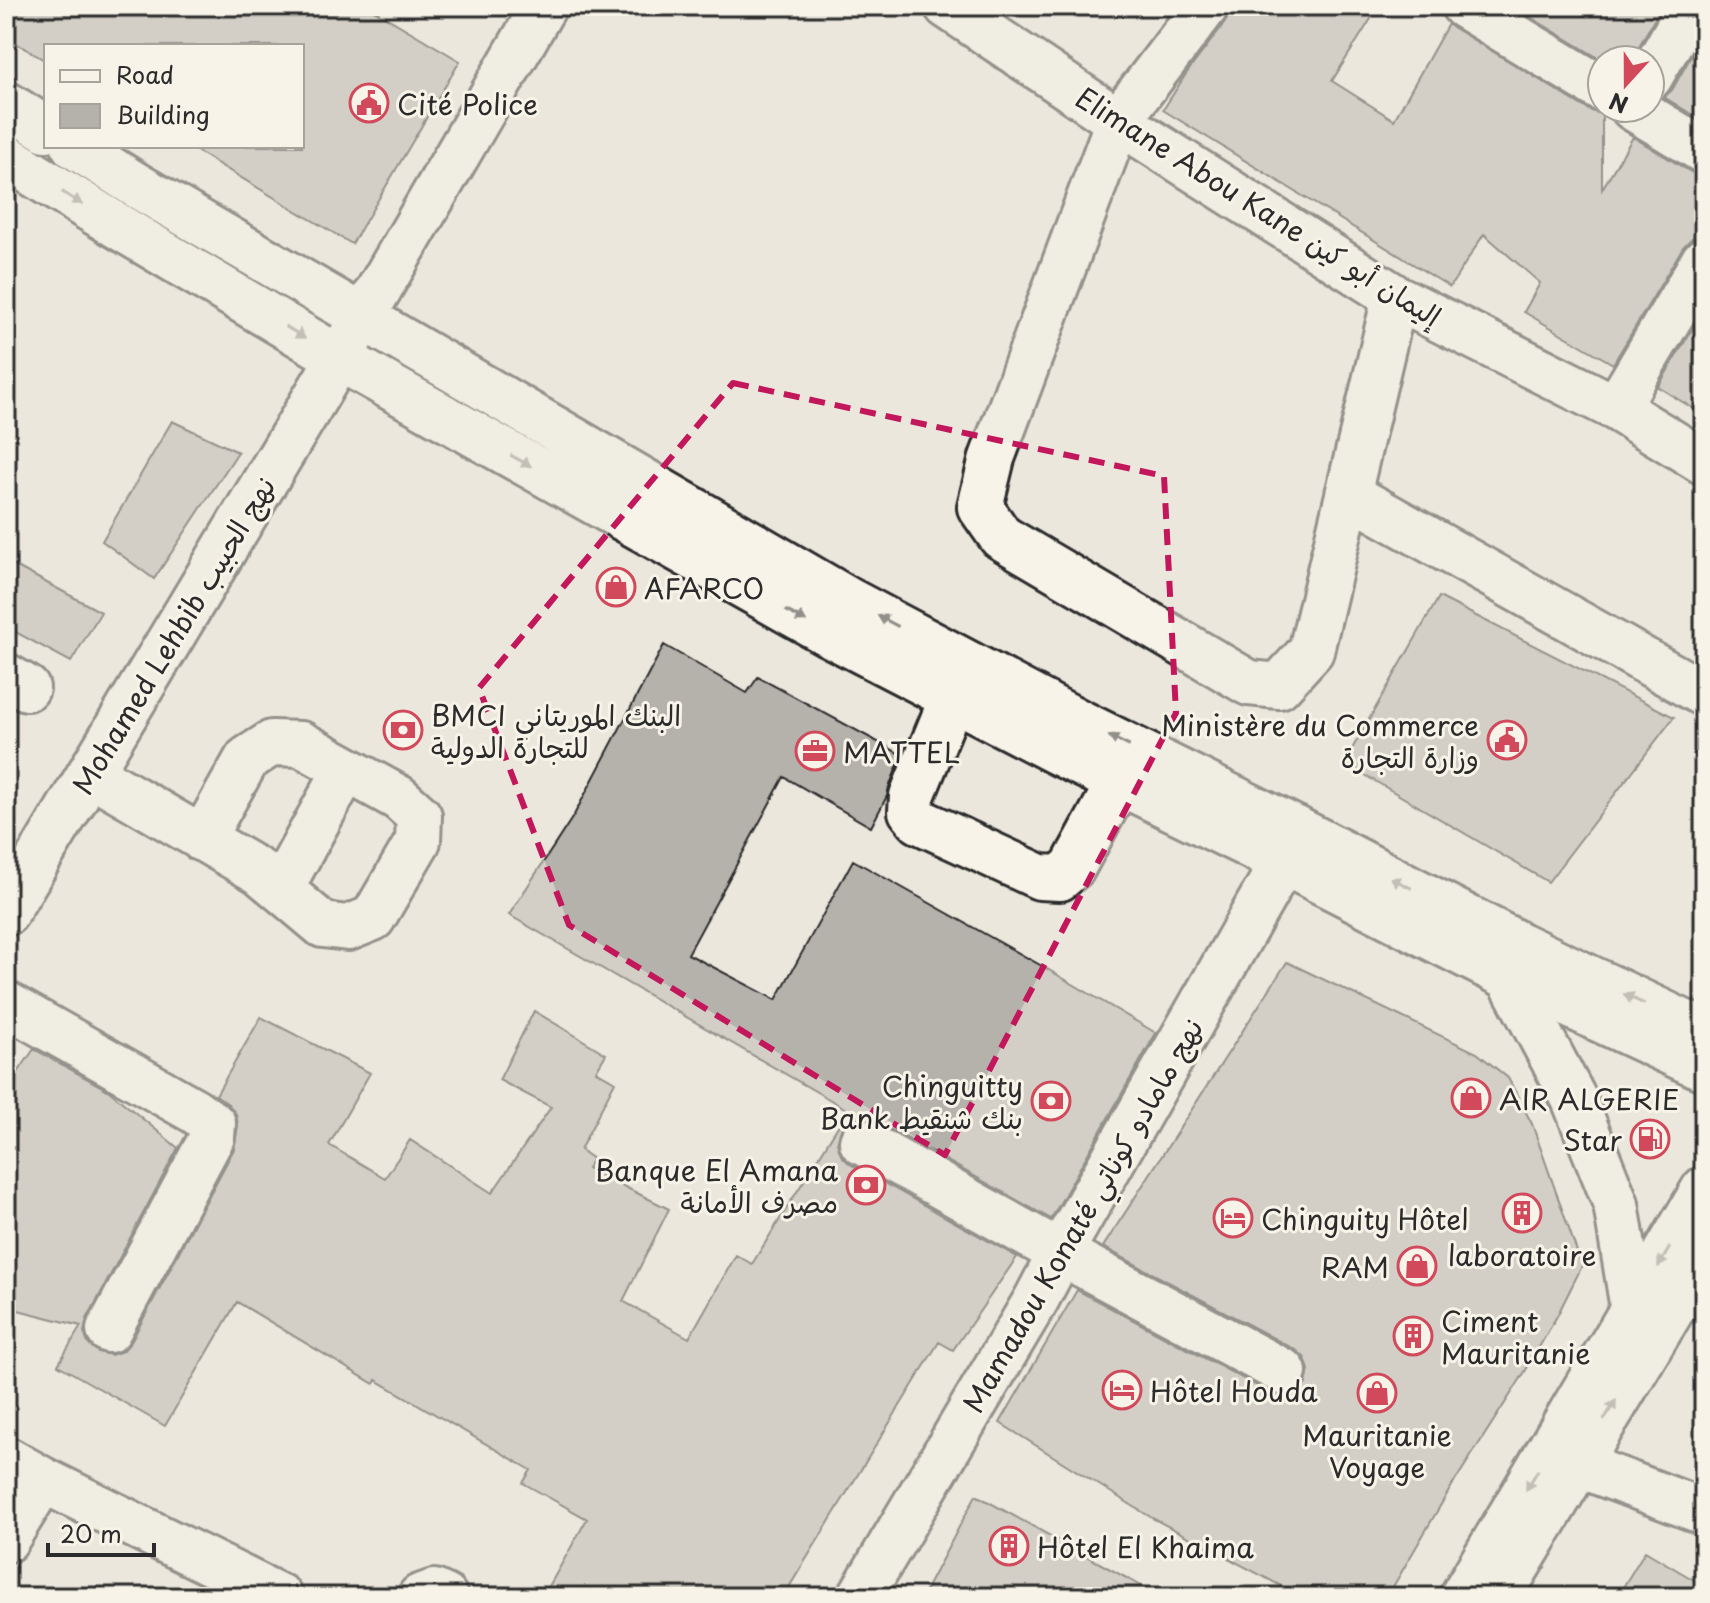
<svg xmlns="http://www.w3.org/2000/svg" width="1710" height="1603" font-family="'Playpen Sans','Playpen Sans Arabic',sans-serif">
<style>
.building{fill:#b5b2ab;stroke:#2b2b2b;stroke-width:2}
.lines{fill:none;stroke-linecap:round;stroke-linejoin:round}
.minor-casing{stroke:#2b2b2b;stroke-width:50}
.highway-casing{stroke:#2b2b2b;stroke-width:50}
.minor{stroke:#f7f3e8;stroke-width:44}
.highway{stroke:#f7f3e8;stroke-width:44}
.oneway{fill:#918f8a}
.marked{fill:none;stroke:#c2185b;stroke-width:6;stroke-dasharray:16 10;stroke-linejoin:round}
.labels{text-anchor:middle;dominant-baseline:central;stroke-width:6;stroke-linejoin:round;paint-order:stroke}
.poi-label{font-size:28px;fill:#2b2b2b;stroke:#f7f3e8;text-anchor:start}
.street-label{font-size:28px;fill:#2b2b2b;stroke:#f7f3e8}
</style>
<rect width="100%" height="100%" fill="#ebe7dd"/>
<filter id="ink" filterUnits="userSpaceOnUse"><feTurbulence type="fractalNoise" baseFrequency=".0125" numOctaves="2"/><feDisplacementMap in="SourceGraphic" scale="16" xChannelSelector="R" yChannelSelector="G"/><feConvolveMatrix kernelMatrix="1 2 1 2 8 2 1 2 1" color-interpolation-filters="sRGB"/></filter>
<g filter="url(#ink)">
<!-- building -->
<path class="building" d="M6 6H367L460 61 352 244 188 146H302V46H46V61L6 37Z
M1230 6H1379L1332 81 1394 120 1448 24 1589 110 1602 114V189L1633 137 1691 172 1704 176V235L1692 238 1683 247 1613 364 1524 312 1540 283 1484 234 1450 287 1163 110 1186 74 1226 21Z
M1512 6H1662L1631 60H1602Z
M1704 33V122L1664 97 1672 90Z
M1704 309V415L1658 387Z
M172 421 238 452 154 579 102 541Z
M6 561 101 612 71 662 6 627Z
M1439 597 1674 717 1548 882 1344 763Z
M664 645 747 693 758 677 902 755 889 787 887 796 871 827 784 777 688 954 776 1000 853 860 1049 970 1156 1033 1051 1219 874 1120 861 1117 849 1121 841 1129 837 1143 841 1155 850 1164 1017 1257 953 1350 939 1342 783 1597H543L587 1519 523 1483 531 1470 376 1380 374 1384 237 1302 165 1426 58 1365 81 1326 6 1307V1090L34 1049 109 1091 178 1148 87 1319 84 1332 88 1344 98 1352 111 1355 123 1351 131 1342 234 1149 238 1126 236 1114 228 1104 216 1095 261 1017 370 1073 329 1145 385 1178 410 1140 492 1193 551 1107 499 1080 534 1011 606 1054 596 1071 615 1082 580 1150 593 1159 587 1168 669 1209 623 1301 689 1338 736 1255 752 1264 848 1110 509 915 574 815Z
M1287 962 1477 1053 1508 1078 1532 1124 1582 1266 1557 1316 1523 1375 1450 1489 1387 1597H1302L1152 1518 1000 1423 1077 1290 1272 1394 1286 1397 1298 1393 1306 1384 1309 1370 1305 1358 1296 1350 1103 1247Z
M976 1495 1161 1597H922Z
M1645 1551 1704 1586V1597H1617Z"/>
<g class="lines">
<defs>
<path id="minor" d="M947 6 1118 121 1395 297 1616 408 1704 462
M1206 6 1118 121 992 458 980 507 1001 537 1249 683 1279 686 1311 651 1395 297
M1464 6 1602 89
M1650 77 1691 6
M1633 108 1704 151
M1616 408 1704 260
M1348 494 1704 694
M6 676 27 688
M952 698 912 796 911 811 919 821 1040 877 1060 878 1073 867 1119 782
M90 773 260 872 323 925 348 928 373 918 418 841 419 816 399 798 301 744 272 743 247 759 202 839
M281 888 346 769
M6 913 339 358 544 6
M1509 977 1574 1099 1616 1204 1633 1309
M6 1004 195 1111 213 1124 212 1137 109 1330
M862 1142 1061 1253 1284 1372
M6 1459 43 1480 280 1597
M1577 1464 1704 1512
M6 1540 43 1480
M420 1597 434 1592 445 1597
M860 1597 1036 1300 1068 1239 1283 862 1296 829
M1462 1597 1704 1189
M1499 1597 1704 1256"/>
<path id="highway" d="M6 104 46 129
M74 146 136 185 850 601 1079 722 1296 829 1520 945 1704 1032
M6 157 116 225 339 358 827 633 1057 752 1283 862 1509 977 1704 1068"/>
</defs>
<!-- minor casing -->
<use href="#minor" class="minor-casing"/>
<!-- highway casing -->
<use href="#highway" class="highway-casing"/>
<!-- minor -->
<use href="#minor" class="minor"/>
<!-- highway -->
<use href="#highway" class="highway"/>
</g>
<!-- one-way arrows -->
<defs><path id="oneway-solid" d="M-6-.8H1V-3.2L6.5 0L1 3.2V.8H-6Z" transform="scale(2)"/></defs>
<g class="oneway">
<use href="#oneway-solid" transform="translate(72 198) rotate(32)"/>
<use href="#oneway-solid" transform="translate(295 332) rotate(31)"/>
<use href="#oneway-solid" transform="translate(521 461) rotate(29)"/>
<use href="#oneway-solid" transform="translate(796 616) rotate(29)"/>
<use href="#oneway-solid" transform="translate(888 621) rotate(-152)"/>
<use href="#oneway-solid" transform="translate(1119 741) rotate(-154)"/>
<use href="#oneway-solid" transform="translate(1401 883) rotate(-153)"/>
<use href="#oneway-solid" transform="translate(1634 999) rotate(-154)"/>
<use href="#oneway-solid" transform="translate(1664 1257) rotate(121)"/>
<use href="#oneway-solid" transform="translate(1610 1410) rotate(-59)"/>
<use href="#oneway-solid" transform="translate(1532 1480) rotate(121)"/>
</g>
</g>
<!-- marked area -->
<path d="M0 0H1710V1603H0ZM733 383 1164 476 1176 713 945 1155 569 925 479 688Z" fill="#ebe7dd" fill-opacity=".55" fill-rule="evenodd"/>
<path class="marked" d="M733 383 1164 476 1176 713 945 1155 569 925 479 688Z"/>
<!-- icons -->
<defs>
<symbol id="civic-ring" viewBox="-11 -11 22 22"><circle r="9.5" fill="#f7f3e8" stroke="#d1495b" stroke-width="1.5"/><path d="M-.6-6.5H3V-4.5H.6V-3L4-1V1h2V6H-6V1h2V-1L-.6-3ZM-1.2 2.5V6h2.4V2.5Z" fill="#d1495b"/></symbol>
<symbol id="shop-ring" viewBox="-11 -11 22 22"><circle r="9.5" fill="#f7f3e8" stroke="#d1495b" stroke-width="1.5"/><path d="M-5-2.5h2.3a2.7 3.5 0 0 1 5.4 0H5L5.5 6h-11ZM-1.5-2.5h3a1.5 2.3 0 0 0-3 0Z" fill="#d1495b"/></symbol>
<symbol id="bank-ring" viewBox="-11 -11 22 22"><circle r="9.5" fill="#f7f3e8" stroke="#d1495b" stroke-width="1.5"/><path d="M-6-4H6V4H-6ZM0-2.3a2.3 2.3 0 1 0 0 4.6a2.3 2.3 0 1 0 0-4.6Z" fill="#d1495b"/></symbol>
<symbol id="office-ring" viewBox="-11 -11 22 22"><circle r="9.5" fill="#f7f3e8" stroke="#d1495b" stroke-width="1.5"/><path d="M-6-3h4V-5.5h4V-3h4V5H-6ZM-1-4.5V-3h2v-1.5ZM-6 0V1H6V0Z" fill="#d1495b"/></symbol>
<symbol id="fuel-ring" viewBox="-11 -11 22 22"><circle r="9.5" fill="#f7f3e8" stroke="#d1495b" stroke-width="1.5"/><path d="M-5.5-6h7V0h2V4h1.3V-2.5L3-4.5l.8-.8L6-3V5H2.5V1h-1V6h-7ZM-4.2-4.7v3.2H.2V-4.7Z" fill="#d1495b"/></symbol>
<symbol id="building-ring" viewBox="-11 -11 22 22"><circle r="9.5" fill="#f7f3e8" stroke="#d1495b" stroke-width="1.5"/><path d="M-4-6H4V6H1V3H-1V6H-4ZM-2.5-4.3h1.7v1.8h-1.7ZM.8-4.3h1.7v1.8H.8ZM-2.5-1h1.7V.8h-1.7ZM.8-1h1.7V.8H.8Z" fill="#d1495b"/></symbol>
<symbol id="hotel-ring" viewBox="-11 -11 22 22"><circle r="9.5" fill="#f7f3e8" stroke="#d1495b" stroke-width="1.5"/><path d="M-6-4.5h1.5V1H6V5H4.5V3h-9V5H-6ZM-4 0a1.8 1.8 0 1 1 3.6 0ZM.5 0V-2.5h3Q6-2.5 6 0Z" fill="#d1495b"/></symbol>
</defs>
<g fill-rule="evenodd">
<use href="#civic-ring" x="347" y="81" width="44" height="44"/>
<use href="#shop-ring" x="594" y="565" width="44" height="44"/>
<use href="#bank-ring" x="381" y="708" width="44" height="44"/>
<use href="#civic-ring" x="1485" y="718" width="44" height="44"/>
<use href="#office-ring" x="793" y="729" width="44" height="44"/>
<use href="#shop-ring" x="1449" y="1076" width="44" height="44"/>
<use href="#bank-ring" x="1029" y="1079" width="44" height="44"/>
<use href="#fuel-ring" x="1628" y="1117" width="44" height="44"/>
<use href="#bank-ring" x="844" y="1163" width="44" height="44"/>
<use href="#building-ring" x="1500" y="1191" width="44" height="44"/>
<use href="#hotel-ring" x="1211" y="1196" width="44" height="44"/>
<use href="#shop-ring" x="1395" y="1244" width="44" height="44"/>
<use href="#building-ring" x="1391" y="1314" width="44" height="44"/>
<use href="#hotel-ring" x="1100" y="1368" width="44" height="44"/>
<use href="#shop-ring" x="1355" y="1371" width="44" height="44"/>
<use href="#building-ring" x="987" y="1524" width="44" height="44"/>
</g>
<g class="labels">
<!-- poi labels -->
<g class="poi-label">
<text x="397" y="103">Cité Police</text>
<text x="644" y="587">AFARCO</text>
<text x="431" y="714">BMCI البنك الموريتاني<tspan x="431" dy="32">للتجارة الدولية</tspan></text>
<text x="1479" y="724" text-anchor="end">Ministère du Commerce<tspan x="1479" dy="32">وزارة التجارة</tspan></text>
<text x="843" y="751">MATTEL</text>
<text x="1023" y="1085" text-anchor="end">Chinguitty<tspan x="1023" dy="32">Bank بنك شنقيط</tspan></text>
<text x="1499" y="1098">AIR ALGERIE</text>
<text x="1622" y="1139" text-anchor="end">Star</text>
<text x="838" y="1169" text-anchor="end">Banque El Amana<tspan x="838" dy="32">مصرف الأمانة</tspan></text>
<text x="1261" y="1218">Chinguity Hôtel</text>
<text x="1522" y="1254" text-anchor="middle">laboratoire</text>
<text x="1389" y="1266" text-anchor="end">RAM</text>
<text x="1441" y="1320">Ciment<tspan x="1441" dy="32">Mauritanie</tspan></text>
<text x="1150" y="1390">Hôtel Houda</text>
<text x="1377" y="1434" text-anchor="middle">Mauritanie<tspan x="1377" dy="32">Voyage</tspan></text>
<text x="1037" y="1546">Hôtel El Khaima</text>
</g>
<!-- street labels -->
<g class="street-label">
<text transform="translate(1259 206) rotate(32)">Elimane Abou Kane إليمان أبو كين</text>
<text transform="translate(173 635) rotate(-59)">Mohamed Lehbib نهج الحبيب</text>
<text transform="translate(1082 1215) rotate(-60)">Mamadou Konaté نهج مامادو كوناتي</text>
</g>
</g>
<!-- margin -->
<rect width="1710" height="1603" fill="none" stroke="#f7f3e8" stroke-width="32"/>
<rect x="16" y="16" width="1678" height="1571" fill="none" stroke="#2b2b2b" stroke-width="3" filter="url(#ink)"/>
<!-- legend -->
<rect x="44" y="44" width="260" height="104" fill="#f7f3e8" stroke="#a5a39c" stroke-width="2"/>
<rect x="60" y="70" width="40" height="12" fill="#f7f3e8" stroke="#a5a39c" stroke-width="2"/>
<text x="116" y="84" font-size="24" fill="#2b2b2b">Road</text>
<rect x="60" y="104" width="40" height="24" fill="#b5b2ab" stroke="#a5a39c" stroke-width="2"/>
<text x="116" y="124" font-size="24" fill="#2b2b2b">Building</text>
<!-- north arrow -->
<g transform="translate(1626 84) rotate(201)"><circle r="38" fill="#f7f3e8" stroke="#a5a39c" stroke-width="2"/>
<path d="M0-6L14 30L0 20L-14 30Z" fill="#d1495b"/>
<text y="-12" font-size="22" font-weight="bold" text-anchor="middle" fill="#2b2b2b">N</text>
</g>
<!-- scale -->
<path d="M48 1543v12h106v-12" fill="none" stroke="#2b2b2b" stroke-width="4"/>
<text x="60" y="1543" font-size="24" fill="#2b2b2b" stroke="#f7f3e8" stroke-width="6" paint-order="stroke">20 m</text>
</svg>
